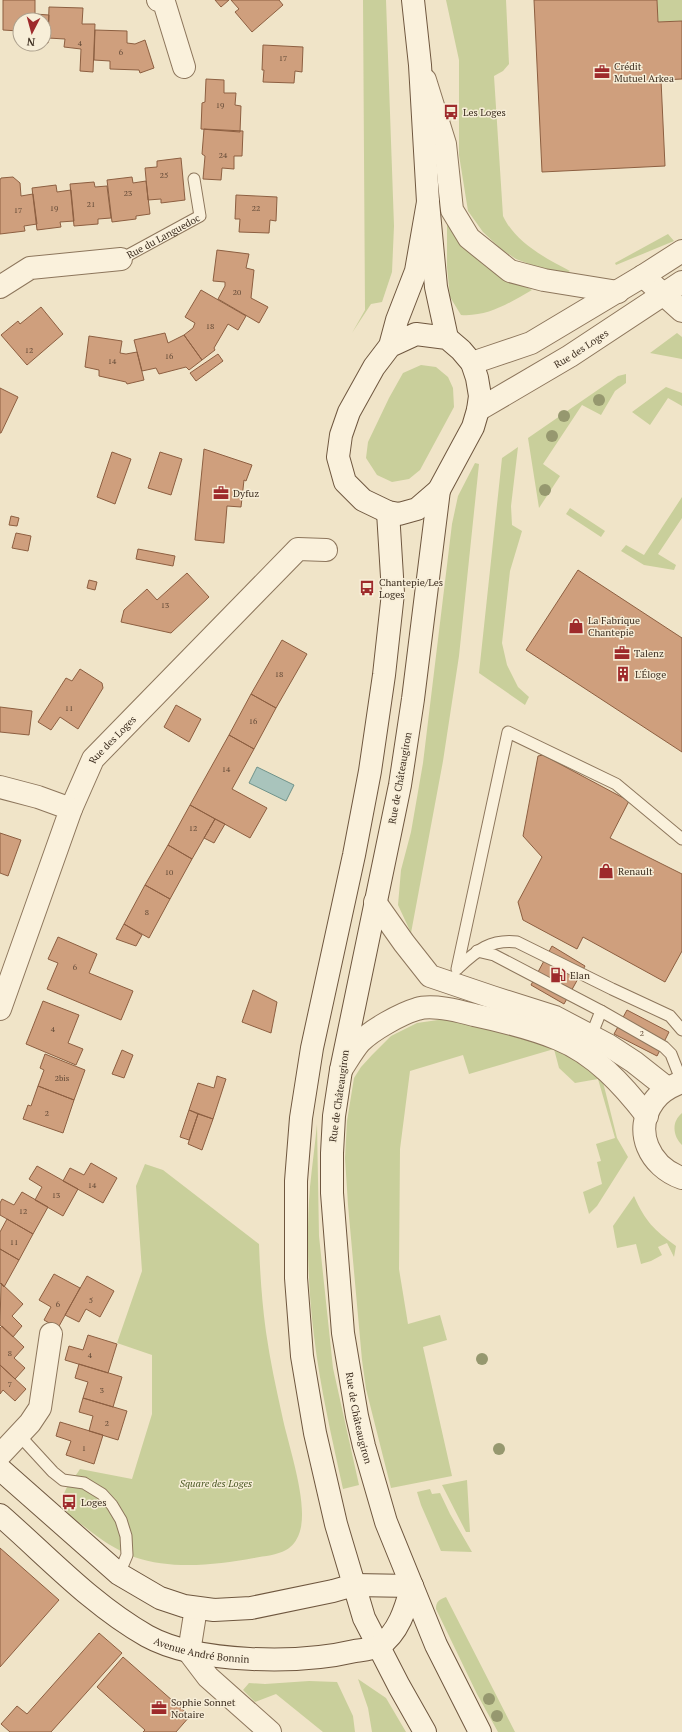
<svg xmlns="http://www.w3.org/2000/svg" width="682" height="1732" font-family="'PT Serif',serif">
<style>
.green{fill:#c9cf9b}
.water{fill:#a9c4bc;stroke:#6f938a}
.building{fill:#cf9f7d;stroke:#8d5f41}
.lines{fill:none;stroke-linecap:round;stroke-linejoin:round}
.service-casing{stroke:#8d765c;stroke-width:13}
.minor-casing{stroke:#8d765c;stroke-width:24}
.tertiary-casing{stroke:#8d765c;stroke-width:24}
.secondary-casing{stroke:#6f573f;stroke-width:24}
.service{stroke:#faf1dc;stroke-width:11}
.minor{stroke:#faf1dc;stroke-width:22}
.tertiary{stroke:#faf1dc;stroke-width:22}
.secondary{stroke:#faf1dc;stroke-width:22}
.tree{fill:#96986f}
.labels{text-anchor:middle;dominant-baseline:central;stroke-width:3;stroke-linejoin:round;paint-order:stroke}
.number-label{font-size:8px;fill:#624a37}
.poi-label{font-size:10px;fill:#3d2e20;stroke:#f7eed8;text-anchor:start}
.street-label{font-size:10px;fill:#3d2e20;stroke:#f7eed8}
.park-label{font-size:10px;font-style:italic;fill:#4d5a26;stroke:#f7eed8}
</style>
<rect width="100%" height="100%" fill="#f0e4c8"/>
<!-- green -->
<path class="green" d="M363 0H386L394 226 392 272 382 302 371 304 352 333 365 310Z
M446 0H506L509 64 503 71 494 76 503 216C515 242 545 258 570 271L561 276 516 259 501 249 483 232 468 211 459 155V60Z
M657 0H682V21L658 22Z
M447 213 464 243 486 267 532 290C509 303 488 317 461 315L450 297 447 267Z
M668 234 674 241 616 265 615 263Z
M677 333 682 337V359L650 353Z
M421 365 436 367 448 377 453 388 454 407 420 470 409 479 392 482 377 475 366 458 368 442 389 398 403 373Z
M626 374V383L615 391 601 415 582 405 543 464 560 476 539 508 528 438 618 376Z
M666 387 682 393V406L668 398 650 425 632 412Z
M518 447 511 506 512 525 522 531 510 571 502 643 507 665 518 687 529 697 525 705 479 673 502 458Z
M475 463 479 464 459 656 443 761 411 933 398 905 401 870 411 832 423 763 452 524 458 496Z
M682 497V518L658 554 676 565 674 570 644 565 621 551 626 545 644 555Z
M570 508 605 531 601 537 566 514Z
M445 1019 473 1024 535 1041 564 1053 591 1070 603 1082 617 1138 628 1157 597 1206 589 1214 583 1192 602 1184 597 1162 601 1161 596 1144 615 1138 598 1079 575 1083 559 1068 554 1049 469 1074 463 1055 410 1071 400 1149 399 1269 408 1324 440 1315 447 1340 423 1347 452 1476 391 1488 366 1389 362 1360 348 1205 345 1158 347 1121 354 1078 361 1067 372 1055 391 1036 417 1023Z
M682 1113V1145C673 1136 671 1122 682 1113Z
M317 1124 319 1236 333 1368 359 1485 343 1489C332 1438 320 1387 314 1336 308 1288 306 1236 310 1187 312 1166 315 1145 317 1124Z
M145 1164 163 1170 259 1244C260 1273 262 1303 266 1332 270 1360 276 1388 282 1415 288 1445 310 1506 299 1534 297 1540 292 1547 286 1550 277 1555 265 1556 254 1558 215 1565 173 1570 134 1557 116 1550 100 1539 85 1527 76 1520 63 1513 63 1500 63 1488 74 1479 80 1469L132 1479 152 1414V1355L117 1343 142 1271 136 1186Z
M634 1196C645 1221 654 1230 676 1246L674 1257 667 1243 658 1247 662 1255 651 1261 641 1264 636 1244 617 1248 613 1226Z
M467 1480 470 1532H466L442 1485Z
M430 1489 432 1494 440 1493 450 1514 472 1552 441 1551 421 1505 417 1492Z
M446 1597 515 1732H498L477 1694 436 1609C436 1601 439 1600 446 1597Z
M358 1679 386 1698 406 1732H372L368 1708Z
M309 1681 337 1682 353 1716 355 1732H323L276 1694 255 1702 243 1690 249 1683 265 1684Z"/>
<!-- water -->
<path class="water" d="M257 767 294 785 286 801 249 783Z"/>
<!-- building -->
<path class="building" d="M3 0H35V14L49 15 48 43H44V20H20V38L19 31 3 30Z
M215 0H229L221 7Z
M231 0H279L283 5 252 32 235 12 239 9Z
M534 0H657L658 22 682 21V79L661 80 665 166 542 172Z
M49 7 83 8 82 24H95L93 72 80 71 81 49 64 47 65 39 48 38Z
M95 30 127 31V43L135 44 145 40 154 68 140 73 139 70 110 69V61L94 60Z
M263 45 303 47 302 72 295 71 294 83 263 82 264 70H262Z
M206 79 224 80V93H236L235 105 241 106 240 132 201 129 202 103 205 102Z
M204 129 243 131 242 156H234V169L222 168 221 180 203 179 205 156 202 154Z
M181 158 185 200 161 203V199L148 200 145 168 157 167V161Z
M13 177 20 183 21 196 33 194 37 224 24 226 25 231 0 234V180L1 178Z
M132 177 133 183 146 181 150 214 136 216V219L112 222 107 180Z
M94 182 95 187 107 186 111 218 98 219V224L74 226 70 184Z
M56 185 57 192 71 190 74 221 60 222 61 227 37 230 32 188Z
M236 195 277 197 276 221 270 220 269 233 239 232 240 219H235Z
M217 250 249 254 246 268 254 270 251 298 268 307 259 323 218 299 225 286V282L213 281Z
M201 290 246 316 238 330 228 324 214 348 215 350 202 360 184 335 193 328 195 323 185 317Z
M41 307 63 334 27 365 1 335 18 321 20 324Z
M165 333 168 343 184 335 202 360 189 370 186 367 159 374 156 368 142 371 134 340Z
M89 336 122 341 120 353 126 354 137 352 144 380 127 384 126 382 99 376V370L85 367Z
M218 354 223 361 196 381 190 373Z
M0 388 18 397 1 433H0Z
M204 449 252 465 246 481 244 480 241 507 227 506 224 543 195 540Z
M112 452 131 459 115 504 97 497Z
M160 452 182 459 171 495 148 488Z
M11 516 19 518 17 526 9 525Z
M16 533 31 536 28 551 12 548Z
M138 549 175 556 173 566 136 559Z
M578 570 682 638V752L526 650Z
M187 573 209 597 171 633 121 622 124 610 147 589 157 600Z
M89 580 97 582 95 590 87 588Z
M282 640 307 654 276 708 251 694Z
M80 669 102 683 103 688 78 729 60 717 51 730 38 722 66 678 72 681Z
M251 694 276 708 254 749 229 735Z
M176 705 201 719 189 742 164 727Z
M0 707 32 711 29 735 0 732Z
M229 735 254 749 232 789 267 808 250 838 190 805Z
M543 755 629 801 610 838 682 874V951L665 982 583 937 577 949 523 920 518 902 542 857 523 836 538 756Z
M190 805 215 819 192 859 168 845Z
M215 819 225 824 214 843 204 838Z
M0 833 21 840 8 876 0 873Z
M168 845 192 859 170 899 145 885Z
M145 885 170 899 149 938 124 924Z
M124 924 142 935 136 946 116 939Z
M58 937 97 954 89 973 133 991 121 1020 47 989 58 963 48 959Z
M552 946 585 966 564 1004 531 985Z
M253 990 277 1002 271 1033 242 1022Z
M43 1001 79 1015 68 1043 83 1049 76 1065 26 1044Z
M627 1010 669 1032 657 1056 614 1034Z
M122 1050 133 1055 124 1078 112 1074Z
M45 1054 85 1070 74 1100 38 1086 44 1070 40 1068Z
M217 1076 226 1079 213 1119 189 1110 198 1083 214 1088Z
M38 1086 74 1100 63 1133 23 1119 28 1105 31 1106Z
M189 1110 198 1114 189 1140 180 1137Z
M198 1114 213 1119 202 1150 188 1144Z
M91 1163 117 1178 103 1203 63 1181 70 1168 84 1175Z
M37 1166 78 1189 63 1216 35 1200 42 1187 29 1179Z
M22 1192 48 1207 33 1234 0 1215V1203L2 1199 14 1205Z
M7 1219 33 1234 19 1260 0 1249V1232Z
M0 1249 19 1260 4 1287 0 1283Z
M54 1274 80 1288 58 1328 44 1320 51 1307 39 1300Z
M87 1276 114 1291 100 1317 86 1309 79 1322 65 1315Z
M1 1283 23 1304 12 1316 22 1326 13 1337 0 1325Z
M2 1326 24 1347 14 1358 25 1368 15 1379 0 1365V1328Z
M88 1335 117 1344 108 1373 65 1360 69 1346 83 1350Z
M79 1364 122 1377 113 1407 83 1398 88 1382 75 1378Z
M0 1365 26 1389 15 1401 3 1390 0 1394Z
M83 1398 127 1411 118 1440 89 1431 93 1416 79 1412Z
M60 1422 103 1435 94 1464 66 1455 71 1441 56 1436Z
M0 1548 59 1600 0 1667Z
M99 1633 122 1653 51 1732H10L1 1724 17 1706 27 1714Z
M123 1657 190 1716 176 1732H143L145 1730 97 1687Z"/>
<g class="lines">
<defs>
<g id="service">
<path id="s1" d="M121 259 200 216 194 179"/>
<path d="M477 951 494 955 601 1011 664 1047 671 1054 682 1082"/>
<path d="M458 968C477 950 491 939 517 942L612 989 670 1016 682 1030"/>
<path d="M457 969 508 732 616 784 682 839"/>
<path d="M591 1036 601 1011"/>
<path d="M19 1435 53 1472 63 1480 84 1483 102 1494 112 1505 121 1520 126 1536 127 1555 119 1574"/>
</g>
<g id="minor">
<path d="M158 0 164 2 184 67"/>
<path d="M643 276 682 311"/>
<path d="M0 287 30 268 121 259"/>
<path id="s2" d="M71 809 93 759 298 549 326 550"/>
<path d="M375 902 404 943 430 976 492 997 555 1017 608 1045 634 1062 667 1088"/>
<path d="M341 1070C347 1061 353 1050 360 1042 372 1030 400 1014 417 1009 432 1004 459 1011 474 1015 502 1021 531 1028 558 1039 595 1054 623 1085 647 1116"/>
<path d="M682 1082C671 1086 661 1091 654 1101 632 1131 650 1167 682 1178"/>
<path d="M0 1455 30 1423 40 1408 51 1334"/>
<path d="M196 1608 189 1652 208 1677 270 1732"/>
</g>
<g id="tertiary">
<path d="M425 80 445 144 452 210 469 238 510 271 544 280 618 292"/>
<path d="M472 363 531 343 643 276 682 251"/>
<path id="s3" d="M478 410 570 356 682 282"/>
<path d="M0 787 38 797 71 809 0 1009"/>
</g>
<g id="secondary">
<path d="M413 0 420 65 428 202 436 287 447 338"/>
<path d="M390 346 416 334 447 338 461 350 472 363 477 378 480 396 478 410 473 427 439 490 417 509 399 514 388 512 363 500 345 482 338 457 341 435 349 412 374 367 390 346 397 320 416 271 428 202"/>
<path id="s4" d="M439 490 413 699 400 785 341 1070 334 1116 332 1153V1193L343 1333 357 1416 364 1446 386 1522 436 1645 480 1732"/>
<path d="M388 512 393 593 384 675 370 771 354 855 312 1048 301 1118 296 1181V1278L302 1356 315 1433 336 1524 364 1618 399 1686 425 1732"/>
<path d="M0 1469 119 1574 160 1598 184 1606 214 1610 251 1608 333 1591 354 1585 412 1586"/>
<path id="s5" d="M0 1515C47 1556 92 1605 147 1636 198 1664 300 1664 355 1651 362 1650 373 1649 379 1646 399 1633 406 1607 412 1586"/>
</g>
</defs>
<!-- service casing -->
<use href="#service" class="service-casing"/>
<!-- minor casing -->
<use href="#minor" class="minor-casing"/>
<!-- tertiary casing -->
<use href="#tertiary" class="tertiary-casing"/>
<!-- secondary casing -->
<use href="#secondary" class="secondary-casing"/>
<!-- service -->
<use href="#service" class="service"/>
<!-- minor -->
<use href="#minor" class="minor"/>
<!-- tertiary -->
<use href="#tertiary" class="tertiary"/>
<!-- secondary -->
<use href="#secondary" class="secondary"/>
</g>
<!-- trees -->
<g class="tree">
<circle cx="599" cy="400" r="6"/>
<circle cx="564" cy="416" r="6"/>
<circle cx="552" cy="436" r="6"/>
<circle cx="545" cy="490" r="6"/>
<circle cx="482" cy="1359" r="6"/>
<circle cx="499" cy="1449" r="6"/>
<circle cx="489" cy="1699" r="6"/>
<circle cx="497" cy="1716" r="6"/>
</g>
<!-- icons -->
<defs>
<symbol id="office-bare" viewBox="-9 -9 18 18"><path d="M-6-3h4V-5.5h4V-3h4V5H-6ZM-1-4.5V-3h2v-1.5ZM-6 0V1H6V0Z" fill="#9e2a2b" stroke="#f7eed8" stroke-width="2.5" paint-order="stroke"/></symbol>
<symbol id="bus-bare" viewBox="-9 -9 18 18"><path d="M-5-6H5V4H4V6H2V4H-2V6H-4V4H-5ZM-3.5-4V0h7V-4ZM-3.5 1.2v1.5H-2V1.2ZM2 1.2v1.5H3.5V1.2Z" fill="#9e2a2b" stroke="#f7eed8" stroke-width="2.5" paint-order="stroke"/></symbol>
<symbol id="shop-bare" viewBox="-9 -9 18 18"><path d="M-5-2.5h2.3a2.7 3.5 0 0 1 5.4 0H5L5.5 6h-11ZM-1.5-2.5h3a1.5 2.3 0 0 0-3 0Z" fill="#9e2a2b" stroke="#f7eed8" stroke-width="2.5" paint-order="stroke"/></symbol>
<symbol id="building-bare" viewBox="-9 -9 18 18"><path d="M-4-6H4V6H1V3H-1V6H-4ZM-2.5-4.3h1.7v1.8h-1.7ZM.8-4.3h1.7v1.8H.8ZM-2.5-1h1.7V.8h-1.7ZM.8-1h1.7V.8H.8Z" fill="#9e2a2b" stroke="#f7eed8" stroke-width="2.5" paint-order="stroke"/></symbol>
<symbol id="fuel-bare" viewBox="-9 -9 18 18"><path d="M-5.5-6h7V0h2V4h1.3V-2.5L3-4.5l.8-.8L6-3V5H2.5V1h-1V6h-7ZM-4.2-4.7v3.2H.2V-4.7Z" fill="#9e2a2b" stroke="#f7eed8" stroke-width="2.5" paint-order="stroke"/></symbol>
</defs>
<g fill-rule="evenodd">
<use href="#office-bare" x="591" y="61" width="22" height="22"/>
<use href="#bus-bare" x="440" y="101" width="22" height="22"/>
<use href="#office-bare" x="210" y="482" width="22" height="22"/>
<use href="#bus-bare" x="356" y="577" width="22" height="22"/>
<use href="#shop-bare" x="565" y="615" width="22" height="22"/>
<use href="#office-bare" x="611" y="642" width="22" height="22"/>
<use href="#building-bare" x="612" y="663" width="22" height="22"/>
<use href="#shop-bare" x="595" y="860" width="22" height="22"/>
<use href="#fuel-bare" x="547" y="964" width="22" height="22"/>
<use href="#bus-bare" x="58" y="1491" width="22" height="22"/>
<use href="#office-bare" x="148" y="1697" width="22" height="22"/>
</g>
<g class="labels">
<!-- number labels -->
<g class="number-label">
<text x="80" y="43">4</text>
<text x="121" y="52">6</text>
<text x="283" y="58">17</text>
<text x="220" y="105">19</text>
<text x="223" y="155">24</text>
<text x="164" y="175">25</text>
<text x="128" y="193">23</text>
<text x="91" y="204">21</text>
<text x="54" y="208">19</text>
<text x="256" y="208">22</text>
<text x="18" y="210">17</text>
<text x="237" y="292">20</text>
<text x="210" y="326">18</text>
<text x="29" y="350">12</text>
<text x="169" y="356">16</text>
<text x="112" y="361">14</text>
<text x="165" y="605">13</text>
<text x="279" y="674">18</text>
<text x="69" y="708">11</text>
<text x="253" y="721">16</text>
<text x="226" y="769">14</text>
<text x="193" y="828">12</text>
<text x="169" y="872">10</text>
<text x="147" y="912">8</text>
<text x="75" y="967">6</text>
<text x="53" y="1029">4</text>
<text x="642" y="1033">2</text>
<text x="62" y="1078">2bis</text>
<text x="47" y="1113">2</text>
<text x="92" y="1185">14</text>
<text x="56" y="1195">13</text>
<text x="23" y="1211">12</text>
<text x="14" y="1242">11</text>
<text x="91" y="1300">5</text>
<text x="58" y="1304">6</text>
<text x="10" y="1353">8</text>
<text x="90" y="1355">4</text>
<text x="10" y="1384">7</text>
<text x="102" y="1390">3</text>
<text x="107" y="1423">2</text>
<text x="84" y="1448">1</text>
</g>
<!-- poi labels -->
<g class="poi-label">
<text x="614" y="66">Crédit<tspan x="614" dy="12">Mutuel Arkea</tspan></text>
<text x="463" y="112">Les Loges</text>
<text x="233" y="493">Dyfuz</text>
<text x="379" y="582">Chantepie/Les<tspan x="379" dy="12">Loges</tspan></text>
<text x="588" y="620">La Fabrique<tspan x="588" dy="12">Chantepie</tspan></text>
<text x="634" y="653">Talenz</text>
<text x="635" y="674">L'Éloge</text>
<text x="618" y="871">Renault</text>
<text x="570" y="975">Elan</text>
<text x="81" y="1502">Loges</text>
<text x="171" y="1702">Sophie Sonnet<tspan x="171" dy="12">Notaire</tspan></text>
</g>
<!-- street labels -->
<g class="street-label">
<text stroke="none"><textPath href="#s1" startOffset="48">Rue du Languedoc</textPath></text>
<text stroke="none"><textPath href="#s3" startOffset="120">Rue des Loges</textPath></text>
<text stroke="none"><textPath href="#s2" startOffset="82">Rue des Loges</textPath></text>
<text transform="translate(400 778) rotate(-80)">Rue de Châteaugiron</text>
<text transform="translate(339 1096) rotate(-82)">Rue de Châteaugiron</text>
<text stroke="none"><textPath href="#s4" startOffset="939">Rue de Châteaugiron</textPath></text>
<text stroke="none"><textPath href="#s5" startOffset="248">Avenue André Bonnin</textPath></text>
</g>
<!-- park labels -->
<g class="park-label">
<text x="216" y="1483">Square des Loges</text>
</g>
</g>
<!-- north arrow -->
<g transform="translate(32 32) rotate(186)"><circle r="19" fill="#f7eed8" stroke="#ada18e"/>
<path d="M0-3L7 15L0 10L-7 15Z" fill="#9e2a2b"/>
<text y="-6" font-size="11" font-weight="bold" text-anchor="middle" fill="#3d2e20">N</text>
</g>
</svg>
